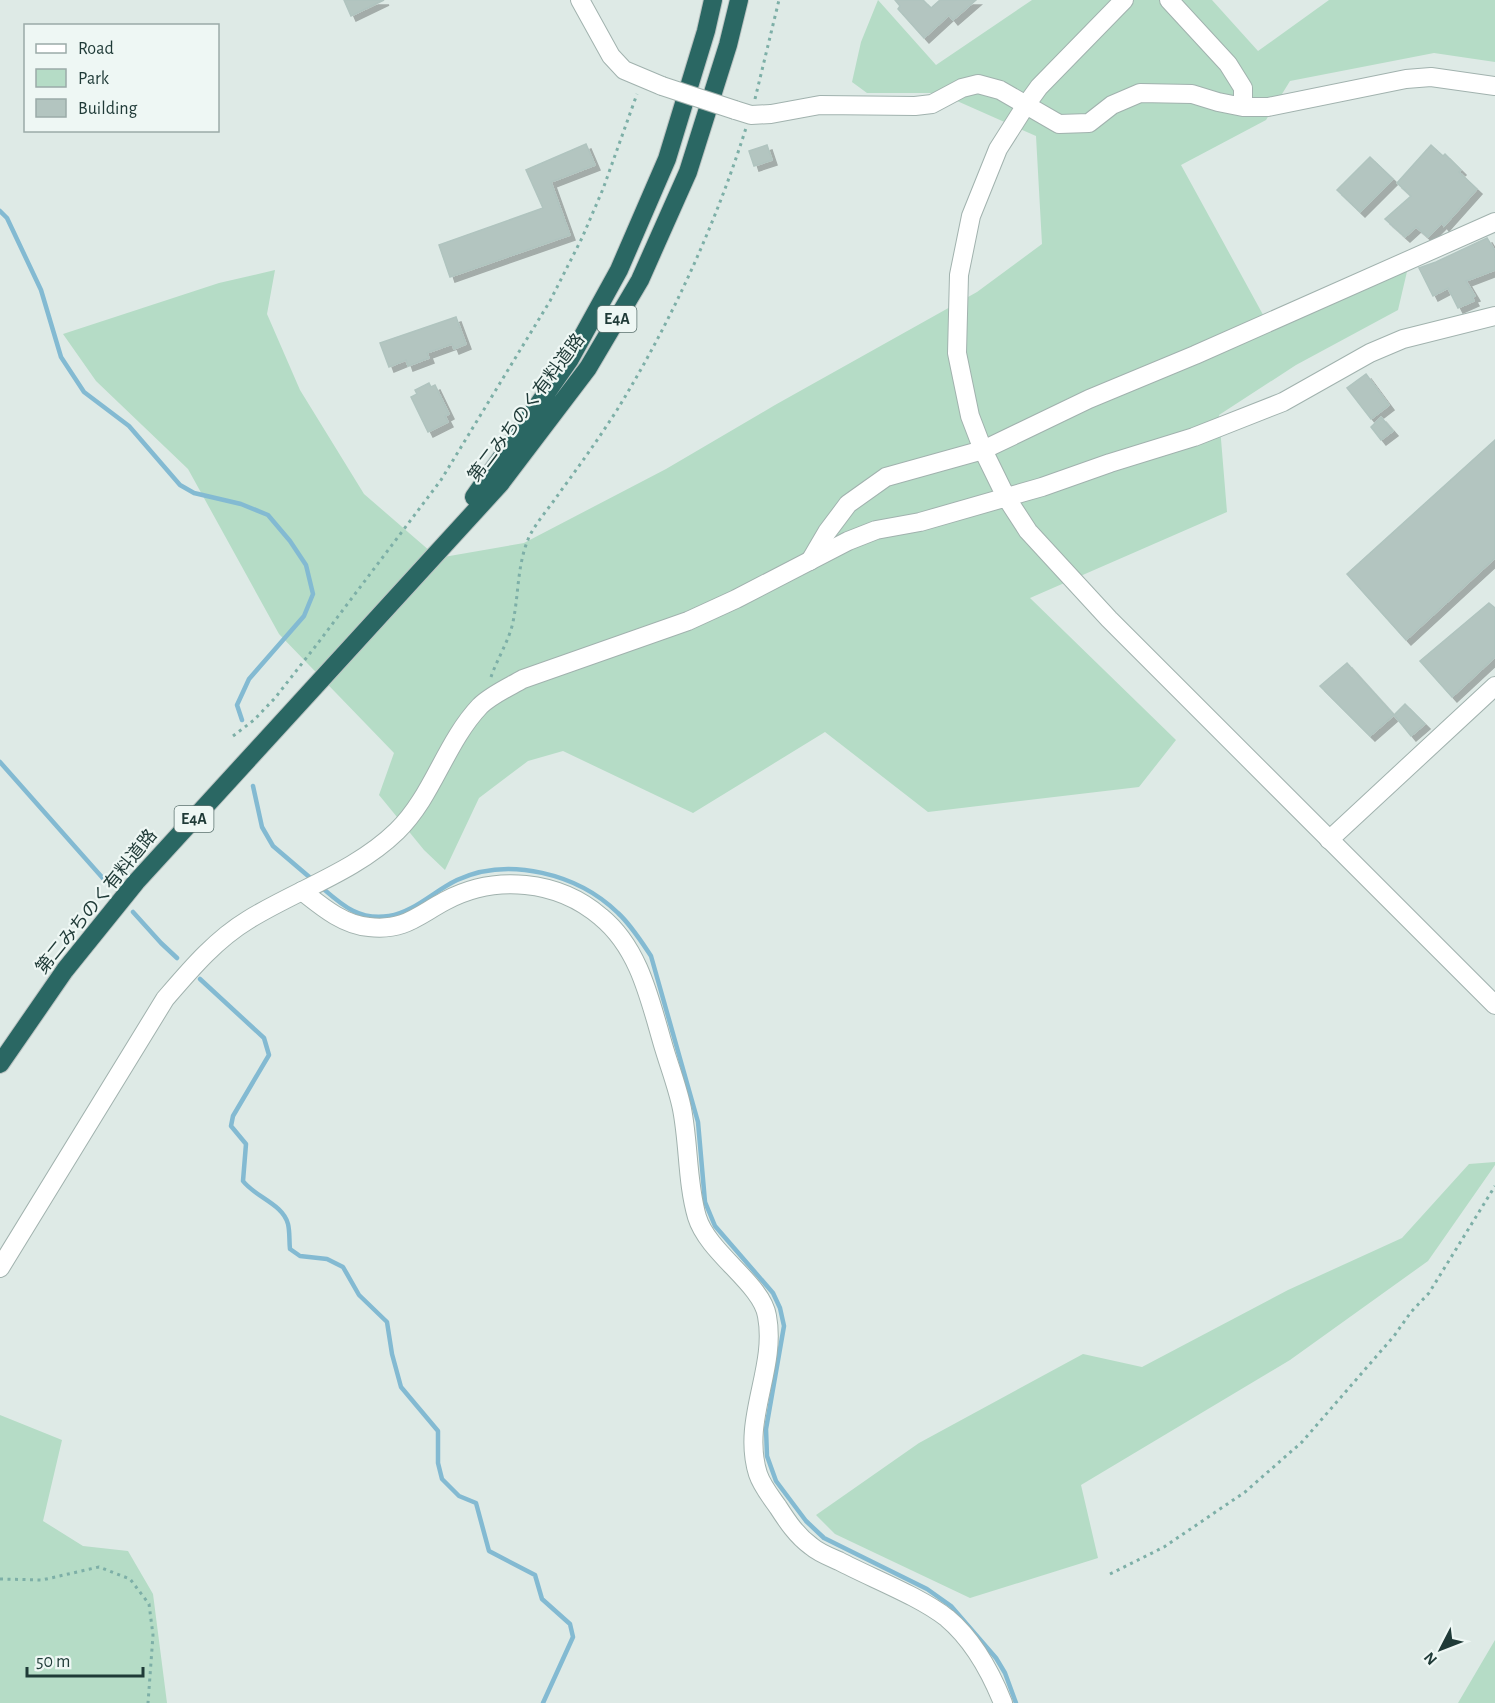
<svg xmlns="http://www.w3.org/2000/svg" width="1495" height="1703" font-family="'Alegreya Sans','Noto Sans JP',sans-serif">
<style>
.green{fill:#b5dcc6}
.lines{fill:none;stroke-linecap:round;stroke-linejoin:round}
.stream{stroke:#83bad2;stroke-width:4.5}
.building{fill:#b3c5c0;stroke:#b0c4bf;stroke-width:1.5;filter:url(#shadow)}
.minor-casing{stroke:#a1b2ae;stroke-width:20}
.tertiary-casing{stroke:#a1b2ae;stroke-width:20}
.motorway-casing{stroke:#bcc4c3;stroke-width:20}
.path{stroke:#7dafa7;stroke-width:3;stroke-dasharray:3 4.5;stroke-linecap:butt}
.minor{stroke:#fff;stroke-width:18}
.tertiary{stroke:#fff;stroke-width:18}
.motorway{stroke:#2a6763;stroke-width:18}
.minor-bridge-casing{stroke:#a1b2ae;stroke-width:20;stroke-linecap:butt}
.minor-bridge{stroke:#fff;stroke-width:18}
.labels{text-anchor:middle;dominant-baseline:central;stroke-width:4.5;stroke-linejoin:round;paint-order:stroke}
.shield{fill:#eef7f4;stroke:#5d7370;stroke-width:1.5}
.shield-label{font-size:16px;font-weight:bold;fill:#1f3a37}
.street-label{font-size:18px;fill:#1f3a37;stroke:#eef7f4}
</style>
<defs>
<filter id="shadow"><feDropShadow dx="5" dy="5" stdDeviation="0" flood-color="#0004"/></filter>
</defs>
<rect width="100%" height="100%" fill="#deeae6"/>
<!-- green -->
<path class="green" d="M878 0 936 65 1032 0H1212L1258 51 1329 0H1495V62L1434 53 1290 81 1266 120 1181 165 1267 322 1409 263 1398 310 1296 365 1219 415 1227 512 1030 598 1176 740 1139 787 928 812 825 732 693 813 563 751 528 761 479 798 445 870 424 850 379 795 394 753 279 634 188 469 96 381 63 334 219 283 275 270 267 314 300 390 364 494 438 558 524 543 666 469 775 405 977 292 1042 244 1036 136 939 93H867L852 82 861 42Z
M1495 1162V1165L1428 1261 1290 1360 1081 1485 1098 1558 970 1598 835 1534 816 1515 919 1443 1083 1354 1142 1367 1288 1290 1402 1238 1469 1164Z
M0 1415 62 1440 43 1521 83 1546 128 1551 153 1594 167 1703H0Z
M1495 1640V1703H1458Z"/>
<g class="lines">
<!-- stream -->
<path class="stream" d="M0 211 7 218 41 290 61 357 84 392 129 426 180 485 194 493 241 504 268 515 290 541 306 565 313 594 304 616 249 679 237 705 242 720
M0 762 108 884
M253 786 262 827 273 846 314 881
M320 886C341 904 358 921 389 916 414 912 434 891 457 880 509 856 578 874 618 913 631 925 641 941 651 956L698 1122 705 1202 715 1226 773 1293 780 1308 784 1326 766 1429 767 1456 776 1481 806 1521 824 1538 927 1589 951 1606 996 1658 1005 1673 1016 1703
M133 912 161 943 177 958
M200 979 264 1038 269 1055 233 1116 231 1126 246 1144 243 1181C255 1197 283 1204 288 1224 290 1232 289 1241 290 1249L300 1256 327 1259 343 1267 359 1295 387 1322 392 1354 401 1387 438 1431V1463L442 1479 459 1496 476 1503 489 1551 535 1575 542 1599 570 1624 573 1637 543 1703"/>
</g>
<!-- building -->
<path class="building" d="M344 0H384L351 16Z
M895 0H923L931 8 940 0H976L953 20 949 15 924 38 898 9 900 6Z
M586 144 595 165 551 182 570 235 450 277 439 245 543 208 526 170Z
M767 145 772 160 754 166 749 151Z
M1431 145 1443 156 1445 154 1461 170 1459 172 1477 189 1444 226 1442 223 1428 237 1416 227 1405 237 1385 219 1411 196 1397 183Z
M1370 157 1393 179 1360 212 1337 190Z
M1487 238 1495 251V270L1466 281 1475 296 1472 297 1474 301 1458 308 1448 288 1433 296 1419 268 1436 262Z
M456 317 466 344 454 349 452 344 427 353 429 358 408 366 406 360 389 367 380 343Z
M1366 374 1389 405 1371 419 1347 388Z
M429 383 431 387 435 385 449 414 445 416 448 422 428 432 411 397 417 394 415 390Z
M1381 417 1393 431 1381 440 1371 427Z
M1495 440V558L1406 640 1347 574Z
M1489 603 1495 608V657L1452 697 1420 661Z
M1347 663 1394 715 1370 736 1320 686Z
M1405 704 1425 724 1411 736 1394 715Z"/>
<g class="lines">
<defs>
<path id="minor" d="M580 0 611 56 624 70 662 86
M1169 0 1228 64 1243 88V107
M735 110 751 115 771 114 820 105 915 106 932 104 962 88 978 84 1000 90 1059 124 1089 123 1112 105 1140 93 1192 94 1218 102 1243 107H1268L1406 79 1431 77 1495 86
M810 561 827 532 848 504 886 477 983 450 1089 399 1195 355 1495 222
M1329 840 1495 686
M302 891C321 906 343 925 369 927 404 931 417 916 445 901 495 874 558 880 601 917 640 949 650 1001 664 1048 670 1068 678 1089 682 1109 689 1145 687 1183 697 1217 708 1253 762 1284 767 1316 777 1369 741 1420 758 1474 762 1486 771 1497 778 1507 787 1521 797 1536 811 1546 819 1553 830 1557 839 1561 871 1578 919 1596 947 1618 972 1639 991 1673 1003 1703"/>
<path id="tertiary" d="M1124 0 1039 87 1026 105 998 149 971 216 959 275 957 353 970 416 983 450 1006 497 1028 531 1109 619 1495 1005
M0 1268 165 999C190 970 215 940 248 920 296 890 355 872 397 831 433 796 445 743 480 706 491 695 509 687 523 679L688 621 736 599 848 541 876 530 920 522 1042 487 1110 463 1194 437 1283 402 1370 353 1403 339 1495 316"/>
<path id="motorway" d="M474 497 570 359 619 270 667 159 706 31 713 0
M0 1064 65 970 136 882 500 484 588 368 640 280 688 172 728 45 739 0"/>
</defs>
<!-- minor casing -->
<use href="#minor" class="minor-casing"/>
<!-- tertiary casing -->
<use href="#tertiary" class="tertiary-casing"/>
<!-- motorway casing -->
<use href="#motorway" class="motorway-casing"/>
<!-- path -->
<path class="path" d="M755 99 779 0
M491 677C497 659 509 641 513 622 519 593 517 565 529 537 537 521 550 507 560 492 580 465 599 438 617 410 671 322 715 226 746 128
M233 736 254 720 275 698 318 643 441 480 550 301 582 238 603 189 637 94
M1110 1574 1164 1547 1245 1492 1302 1442 1394 1336 1411 1312 1429 1293 1495 1186
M0 1579 42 1580 99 1567 130 1579 149 1604 153 1635 148 1703"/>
<!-- minor -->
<use href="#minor" class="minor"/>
<!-- tertiary -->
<use href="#tertiary" class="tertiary"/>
<!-- motorway -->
<use href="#motorway" class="motorway"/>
<defs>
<path id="minor-bridge" d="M662 86 735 110"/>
</defs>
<!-- minor-bridge casing -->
<use href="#minor-bridge" class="minor-bridge-casing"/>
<!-- minor-bridge -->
<use href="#minor-bridge" class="minor-bridge"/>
</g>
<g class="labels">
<!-- shield labels -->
<g class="shield">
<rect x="597.5" y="306" width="39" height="26" rx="4.5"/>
<rect x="174.5" y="806" width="39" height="26" rx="4.5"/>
</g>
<g class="shield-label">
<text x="617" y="319">E4A</text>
<text x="194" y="819">E4A</text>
</g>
<!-- street labels -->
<g class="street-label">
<text transform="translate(527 408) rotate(-53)">第二みちのく有料道路</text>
<text transform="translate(97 902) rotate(-51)">第二みちのく有料道路</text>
</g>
</g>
<!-- legend -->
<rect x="24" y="24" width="195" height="108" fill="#eef7f4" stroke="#9baba8" stroke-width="1.5"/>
<rect x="36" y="44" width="30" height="9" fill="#ffffff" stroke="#9baba8" stroke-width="1.5"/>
<text x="78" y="54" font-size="18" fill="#1f3a37">Road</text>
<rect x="36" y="69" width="30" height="18" fill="#b5dcc6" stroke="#9baba8" stroke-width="1.5"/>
<text x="78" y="84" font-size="18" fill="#1f3a37">Park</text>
<rect x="36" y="99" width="30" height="18" fill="#b3c5c0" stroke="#9baba8" stroke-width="1.5"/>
<text x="78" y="114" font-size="18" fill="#1f3a37">Building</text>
<!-- north arrow -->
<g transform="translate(1441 1649) rotate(228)" stroke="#eef7f4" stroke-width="4.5" paint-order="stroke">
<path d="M0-4.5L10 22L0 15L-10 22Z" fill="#1f3a37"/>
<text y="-9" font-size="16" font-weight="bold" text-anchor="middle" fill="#1f3a37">N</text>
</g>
<!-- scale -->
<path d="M27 1667v9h116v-9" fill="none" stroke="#1f3a37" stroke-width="3"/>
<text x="36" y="1667" font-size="18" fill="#1f3a37" stroke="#eef7f4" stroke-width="4.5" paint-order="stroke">50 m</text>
</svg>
